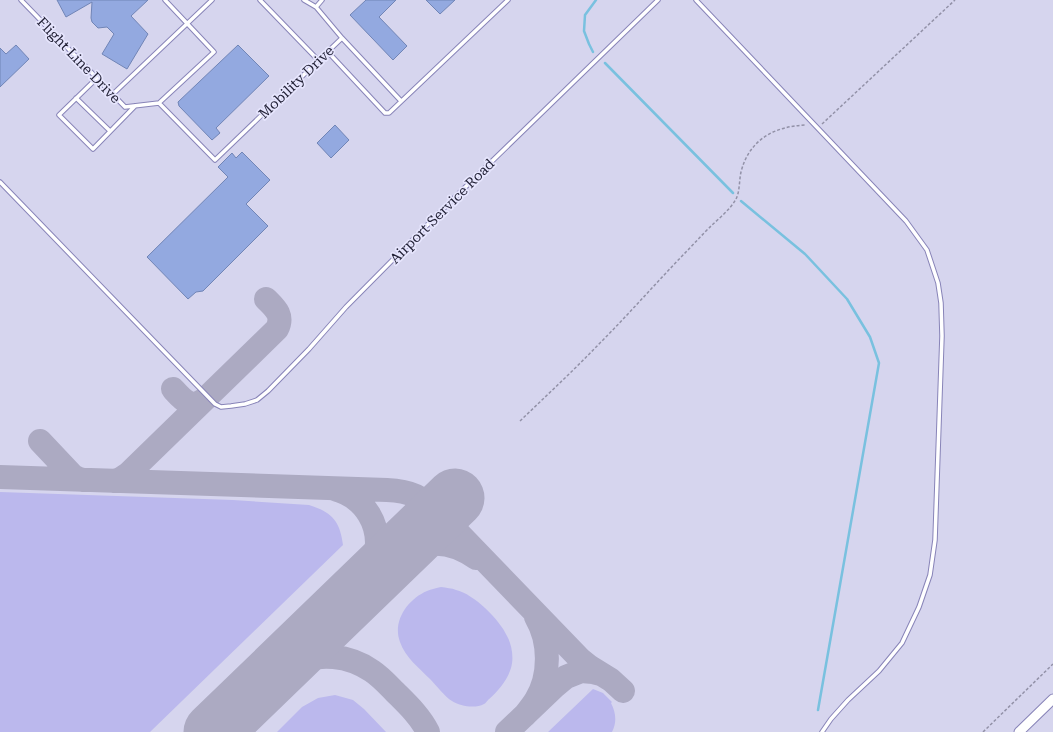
<svg xmlns="http://www.w3.org/2000/svg" width="1053" height="732" font-family="'Roboto Serif',serif">
<style>
.built{fill:#d6d5ee}
.green{fill:#bbb8ed}
.lines{fill:none;stroke-linecap:round;stroke-linejoin:round}
.stream{stroke:#79c1df;stroke-width:2.5}
.taxiway{stroke:#acaac2;stroke-width:24}
.runway{stroke:#acaac2;stroke-width:59}
.building{fill:#93a9e0;stroke:#7185b6}
.lane-casing{stroke:#8884b8;stroke-width:5.5}
.secondary-casing{stroke:#8884b8;stroke-width:11}
.path{stroke:#9291a7;stroke-width:1.5;stroke-dasharray:3 2;stroke-linecap:butt}
.lane{stroke:#fff;stroke-width:3.5}
.secondary{stroke:#fff;stroke-width:9}
.labels{text-anchor:middle;dominant-baseline:central;stroke-width:3.5;stroke-linejoin:round;paint-order:stroke}
.street-label{font-size:14px;fill:#222136;stroke:#e6e5fd}
</style>
<rect width="100%" height="100%" fill="#e6e5fd"/>
<!-- built -->
<path class="built" d="M0 0H1053V732H0Z"/>
<!-- green -->
<path class="green" d="M0 492 233 500 309 505C332 512 340 521 343 545L150 732H0Z
M441 587C446 588 452 588 456 590 474 594 500 620 507 636 512 645 514 658 511 668 507 681 498 691 488 700 488 700 485 704 484 704 475 709 460 706 452 701 445 697 436 685 430 679 420 669 405 657 400 642 392 621 408 599 427 591 431 589 437 588 441 587Z
M593 689 603 693 612 702 611 703C616 713 617 722 612 732H548Z
M335 695 353 700 364 709 386 732H277L302 707 318 698Z"/>
<g class="lines">
<!-- stream -->
<path class="stream" d="M593 52 589 44 584 31 585 15 596 0
M605 63 733 193
M741 201 805 254 847 299 870 337 879 363 818 710"/>
<!-- taxiway -->
<path class="taxiway" d="M173 389C183 400 191 410 205 399
M40 441 73 476 79 479 83 480
M0 477 387 490C412 491 421 497 439 513L580 659 590 667 611 680 623 691
M113 481 119 480 128 474 277 329C284 315 275 308 266 299
M334 489C365 497 383 526 375 558 372 570 366 579 361 589
M387 564C418 542 443 535 476 558
M249 697C263 686 277 671 293 664 319 652 349 655 372 671 381 677 388 685 395 692 407 704 420 716 428 732
M525 715C529 710 533 705 536 700 551 675 550 641 536 617
M507 732 554 687 566 677 581 671 593 672 601 674"/>
<!-- runway -->
<path class="runway" d="M213 732 455 498"/>
</g>
<!-- building -->
<path class="building" d="M57 0H148L131 16 148 34 127 69 102 54 114 34 107 27 98 28 92 22 91 18 92 2 66 17Z
M366 0H396L379 17 407 46 393 60 350 15Z
M426 0H455L440 14Z
M16 45 29 59 0 87V48L6 54Z
M238 45 269 76 216 128 220 133 212 140 179 106 178 102Z
M335 125 349 140 331 158 317 143Z
M242 152 270 180 246 204 268 226 203 291 196 292 188 299 147 257 228 177 218 167 232 153 236 158Z"/>
<g class="lines">
<defs>
<path id="lane" d="M21 0 125 107 159 103 215 160 342 38 316 7 322 0
M260 0 319 61
M304 0 316 7
M696 0 906 221 927 250 938 283 941 303 942 336 935 540 930 575 919 607 902 643 879 671 848 700 831 719 822 732
M342 38 401 101
M328 52 385 113H389L508 0
M97 78 59 115 93 149 135 106
M113 94 212 0
M76 98 110 131
M159 103 214 52 165 0
M0 182 215 404 221 407 231 406 245 404 257 400 268 391 309 349 346 307 452 200 658 0"/>
<path id="secondary" d="M1019 732 1053 699"/>
</defs>
<!-- lane casing -->
<use href="#lane" class="lane-casing"/>
<!-- secondary casing -->
<use href="#secondary" class="secondary-casing"/>
<!-- path -->
<path class="path" d="M822 124 955 0
M520 421C546 396 573 371 598 345 628 315 655 284 684 254 692 246 700 237 709 228 718 219 730 210 736 199 740 191 739 181 741 172 749 140 774 126 806 125
M983 732 1053 664"/>
<!-- lane -->
<use href="#lane" class="lane"/>
<!-- secondary -->
<use href="#secondary" class="secondary"/>
</g>
<g class="labels">
<!-- street labels -->
<g class="street-label">
<text transform="translate(79 60) rotate(46)">Flight Line Drive</text>
<text transform="translate(296 82) rotate(-44)">Mobility Drive</text>
<text transform="translate(442 211) rotate(-45)">Airport Service Road</text>
</g>
</g>
</svg>
